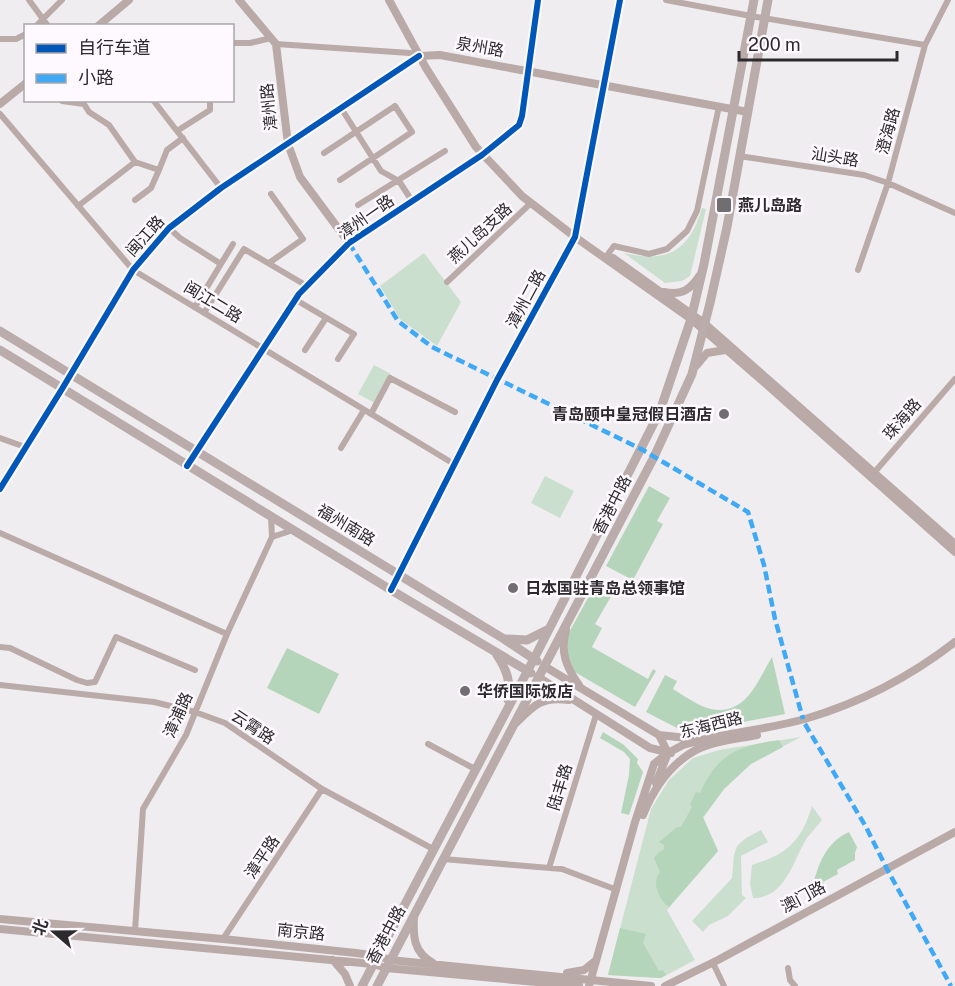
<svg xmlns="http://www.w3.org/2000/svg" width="955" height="986" font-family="'Public Sans','Noto Sans SC',sans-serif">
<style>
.green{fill:#cbdfce}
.forest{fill:#b4d5b9}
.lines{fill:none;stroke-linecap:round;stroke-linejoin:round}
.street{stroke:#baaba8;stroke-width:6}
.secondary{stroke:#b9aaa7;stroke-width:8}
.primary{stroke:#baacaa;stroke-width:9}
.quiet{stroke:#3fa9f5;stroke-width:4.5;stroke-dasharray:9 4.5;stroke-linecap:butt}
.cycleway-casing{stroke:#fdf9fe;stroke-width:10}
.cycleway{stroke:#0057b8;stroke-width:6}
.poi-dot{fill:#716e72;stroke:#fdf9fe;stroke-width:2}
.labels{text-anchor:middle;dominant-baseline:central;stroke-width:5;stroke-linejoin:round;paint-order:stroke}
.street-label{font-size:16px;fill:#2c2a2d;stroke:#fdf9fe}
.poi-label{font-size:16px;font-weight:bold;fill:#2c2a2d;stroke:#fdf9fe;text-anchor:start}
</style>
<rect width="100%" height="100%" fill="#f0edf1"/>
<!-- green -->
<path class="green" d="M702 208 706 209 690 276 682 281 665 283 624 253C667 263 689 252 702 208Z
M424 253 461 302 437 346 400 319 380 286Z
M374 365 391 374 375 403 358 394Z
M545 476 574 491 560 518 531 503Z
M801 737 751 763 724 789 703 818 718 851 667 910 695 960 661 978 608 975 651 809 669 780 693 758 719 750Z
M812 806 822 820C817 826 812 832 807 838 793 860 786 898 753 898L750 884 752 865C787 854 801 842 812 806Z
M761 830 768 842 741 856 742 895 746 898 728 916 709 925 703 932 692 921 732 878 734 855 737 846 746 838Z"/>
<!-- forest -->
<path class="forest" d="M649 486 670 498 657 521 663 524 633 580 606 566Z
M599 578 616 588 595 624 602 628 592 647 648 679 653 669 656 671 635 707 573 671 568 658 567 636Z
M287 648 339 674 319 714 267 688Z
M772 657 785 714 692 732 679 729 646 712 665 675 677 681 673 689C683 695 700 707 711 709 746 716 757 682 772 657Z
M603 732 624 745 638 759 637 763 643 772 629 815 621 813 629 775 630 759 624 752 600 738Z
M779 740 783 747 751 764 724 789 703 817 718 851 669 907C659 901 651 882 660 872L654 858 658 853 664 849V845L659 842 677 827H681L692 807 690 804 696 792 700 793C718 753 738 746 779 740Z
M849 832 857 847 855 853V860L837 870 838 874 823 882 826 889 818 893H811C817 868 824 843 849 832Z
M620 928 646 934 643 943 659 971 663 970 666 975 661 978 608 975Z"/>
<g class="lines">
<!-- street -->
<path class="street" d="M29 0 48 26
M666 0 751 16 925 45
M36 26 62 0
M0 39H16L26 34
M232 43H250L271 38
M276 44 410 53 419 56
M153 100 221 188
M62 101 84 104 89 112 109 125 135 162 78 206
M341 108 381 171 399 181 412 201
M0 114 133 270 454 464
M177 131 210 110V100
M324 153 395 106 412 132 340 180
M739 156 864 175 888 183 955 213
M159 170 167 150 183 138
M135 200 151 188 159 170 135 162
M358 205 445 151
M169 228 180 238 221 264
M608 254 614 246 649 254 667 249 687 231 697 211 719 106
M269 263 303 239 271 194
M858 270 888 183 925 45 948 0
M447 282 531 203
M296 300 354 334 338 359
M195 307 233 244
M204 313 244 249 307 286
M305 350 326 318
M371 414 390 378 455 412
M0 438 25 447
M341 448 364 410
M873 474 955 379
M271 516 272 537
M0 533 227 634
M391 590 497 380 575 237 620 0
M0 647 10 648 77 680 87 683 95 682 116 637 195 670
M0 685 154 702 195 712 225 723 322 789 433 849
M428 744 475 769
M443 859 562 869 617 890
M549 868 596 715
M135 931 143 809 186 735 227 634 272 537 293 530
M223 939 322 789
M713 963 724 986
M788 968 790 980 795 986"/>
<!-- secondary -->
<path class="secondary" d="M239 0 276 44 288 144 300 177 349 243
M389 0 426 68 476 147 522 196 575 237 691 319 766 384 955 552
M98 26 129 0
M0 104 26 83
M613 258 704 323 955 544
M664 292C682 296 691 289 700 275
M696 366 707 353 725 350
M187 466 299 294 349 243 482 155 519 125 522 116 538 0
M0 489 62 389 133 270 169 228 221 188 419 56 440 55 748 112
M566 630C560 652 566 667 579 685
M544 666 659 735 668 753 656 783
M538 677 650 748 671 753
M516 723C534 705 542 696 569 700
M659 735 696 739
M643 815C653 790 670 765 694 751 712 741 738 739 757 735
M414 915C413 936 413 952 433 963
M0 919 223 939 356 953 378 956 390 960 651 986
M0 929 373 964 386 968 579 986
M333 960 345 974 350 986
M567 973 584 970 595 961
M589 986 635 822 654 764 668 753 683 745C723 733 765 730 805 719 860 703 910 677 955 642
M665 986 718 960 955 832"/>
<!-- primary -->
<path class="primary" d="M0 331 504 639 537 661
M0 350 391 590 531 673
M506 639 527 640 549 629
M497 655C507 670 511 682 508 700
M362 986 538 651 660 411 691 319 704 264 754 0
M377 986 654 457 692 374 710 303 727 227 768 0"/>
<!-- quiet -->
<path class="quiet" d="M349 243 398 321 432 347 641 449 748 512 764 565 775 619 803 719
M805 724 866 827 887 869 951 986"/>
<defs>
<path id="cycleway" d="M187 466 299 294 349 243 482 155 519 125 522 116 538 0
M0 489 62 389 133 270 169 228 221 188 419 56
M391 590 497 380 575 237 620 0"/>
</defs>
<!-- cycleway casing -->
<use href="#cycleway" class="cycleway-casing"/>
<!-- cycleway -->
<use href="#cycleway" class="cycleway"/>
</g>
<!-- markers -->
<g class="poi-dot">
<rect x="716" y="197" width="16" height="16" rx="3"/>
<circle cx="724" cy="414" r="6"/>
<circle cx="513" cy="588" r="6"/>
<circle cx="465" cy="691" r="6"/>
</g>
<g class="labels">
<!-- street labels -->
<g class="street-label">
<text transform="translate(480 47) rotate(10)">泉州路</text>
<text transform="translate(269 107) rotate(-96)">漳州路</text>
<text transform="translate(888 131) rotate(-75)">澄海路</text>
<text transform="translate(835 157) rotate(9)">汕头路</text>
<text transform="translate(366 217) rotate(-35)">漳州一路</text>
<text transform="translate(480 233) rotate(-43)">燕儿岛支路</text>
<text transform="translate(145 236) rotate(-48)">闽江路</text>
<text transform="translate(526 299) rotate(-62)">漳州二路</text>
<text transform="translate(213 302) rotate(31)">闽江二路</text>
<text transform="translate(902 419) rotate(-49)">珠海路</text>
<text transform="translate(612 505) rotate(-63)">香港中路</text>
<text transform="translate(346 525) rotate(31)">福州南路</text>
<text transform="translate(178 715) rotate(-66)">漳浦路</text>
<text transform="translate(711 725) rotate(-14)">东海西路</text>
<text transform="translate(253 727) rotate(33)">云霄路</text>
<text transform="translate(560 787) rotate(-73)">陆丰路</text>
<text transform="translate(262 857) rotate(-56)">漳平路</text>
<text transform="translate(803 897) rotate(-28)">澳门路</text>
<text transform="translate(301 932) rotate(6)">南京路</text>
<text transform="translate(386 935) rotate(-62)">香港中路</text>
</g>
<!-- poi labels -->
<g class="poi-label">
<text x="738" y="205">燕儿岛路</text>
<text x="712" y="414" text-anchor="end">青岛颐中皇冠假日酒店</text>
<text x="525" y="588">日本国驻青岛总领事馆</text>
<text x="477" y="691">华侨国际饭店</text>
</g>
</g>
<!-- legend -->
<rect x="24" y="24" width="210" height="78" fill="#fdf9fe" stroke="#a9a6aa" stroke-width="1.5"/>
<rect x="36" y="44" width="30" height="9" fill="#0057b8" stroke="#a9a6aa" stroke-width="1.5"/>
<text x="78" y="54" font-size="18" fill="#2c2a2d">自行车道</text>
<rect x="36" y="74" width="30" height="9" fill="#3fa9f5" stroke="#a9a6aa" stroke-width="1.5"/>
<text x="78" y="84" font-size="18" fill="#2c2a2d">小路</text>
<!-- north arrow -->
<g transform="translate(54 932) rotate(290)" stroke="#fdf9fe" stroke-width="4.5" paint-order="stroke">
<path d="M0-4.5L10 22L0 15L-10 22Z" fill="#2c2a2d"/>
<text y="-9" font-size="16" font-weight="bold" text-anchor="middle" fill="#2c2a2d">北</text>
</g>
<!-- scale -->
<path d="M739 51v9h158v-9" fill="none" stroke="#2c2a2d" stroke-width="3"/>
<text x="748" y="51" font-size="18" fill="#2c2a2d" stroke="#fdf9fe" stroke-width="4.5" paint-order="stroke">200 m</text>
</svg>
